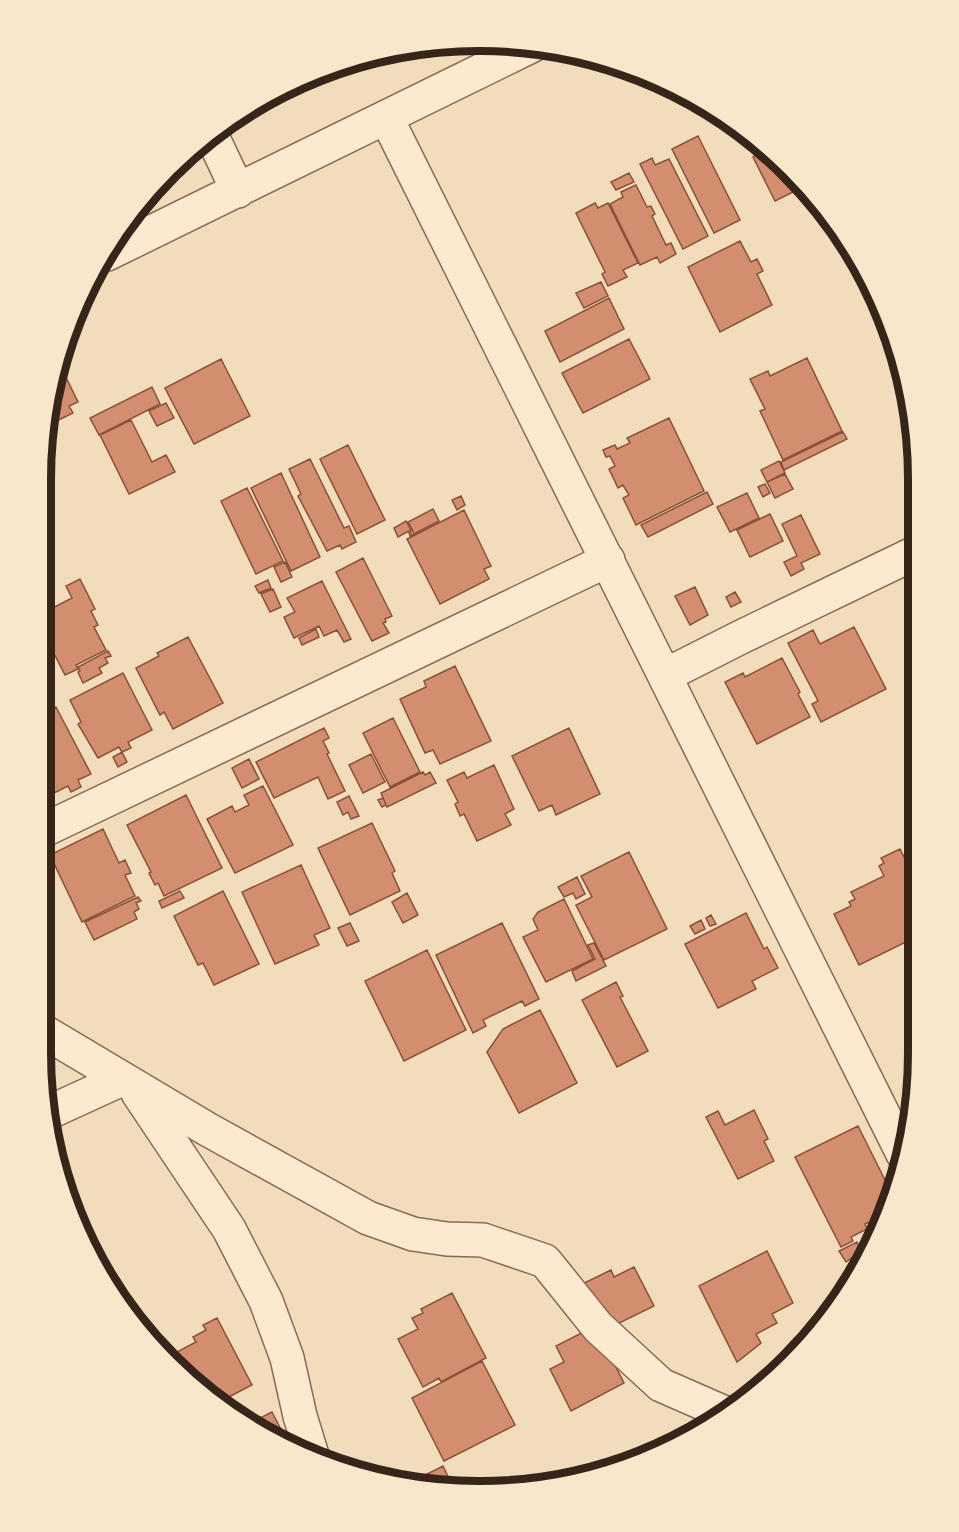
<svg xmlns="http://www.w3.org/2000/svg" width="959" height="1532" font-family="Lora,serif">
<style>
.building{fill:#d28e6e;stroke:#8a5138;stroke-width:1.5}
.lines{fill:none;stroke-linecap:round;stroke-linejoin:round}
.minor-casing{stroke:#896b54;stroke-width:36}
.minor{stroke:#fbeacf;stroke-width:33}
.rim{fill:none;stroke:#37251a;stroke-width:8}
</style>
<rect width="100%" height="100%" fill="#f1dcbb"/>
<!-- building -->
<path class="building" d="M698 136 740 220 714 233 672 149Z
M752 136 805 186 775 201 753 157 757 155 748 138Z
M652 158 655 165 669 159 708 236 683 249 640 164Z
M629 173 634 182 616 190 611 182Z
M636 185 647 207 651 206 655 214 652 216 666 245 671 243 676 254 660 263 657 257 640 265 610 204 623 197 621 192Z
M595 203 598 208 608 203 638 263 623 270 627 277 608 286 602 274 605 272 576 213Z
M740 241 751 262 757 259 763 271 757 274 772 305 720 332 688 267Z
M601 282 608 296 584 308 576 293Z
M609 298 624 329 560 362 545 331Z
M886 322 899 356 884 323Z
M629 339 650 379 583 413 562 373Z
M807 358 842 431 783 460 760 411 765 409 750 379 768 371 770 376Z
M221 359 250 416 194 444 165 388Z
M60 365 78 402 69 406 73 413 44 427Z
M152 387 160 404 99 435 90 418Z
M166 403 174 418 157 426 149 411Z
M669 418 704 491 636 525 623 498 629 495 623 485 618 488 609 469 615 466 610 456 606 457 603 450 615 445 617 449 630 443 627 438Z
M131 420 152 462 166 455 175 472 129 494 100 435Z
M843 432 847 439 784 470 781 462Z
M348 445 385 520 357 534 320 459Z
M310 459 344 528 349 526 356 542 342 549 340 545 327 551 298 496 301 494 289 469Z
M779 461 785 473 767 482 761 470Z
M281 473 320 557 291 571 251 488Z
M785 474 793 489 775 498 767 482Z
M765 484 770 493 763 497 758 487Z
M247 488 283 561 256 574 221 501Z
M707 492 713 504 648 537 641 525Z
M747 493 759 518 730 532 717 507Z
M461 496 465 505 457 510 452 500Z
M433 509 439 521 410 536 409 533 413 531 408 522Z
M464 510 491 566 484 569 489 579 440 604 407 539Z
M770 514 783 541 750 557 737 530Z
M801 515 820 554 801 563 804 569 791 576 784 562 797 556 782 524Z
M406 521 411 530 398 537 394 528Z
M363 558 392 616 385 619 386 622 383 623 389 633 372 641 336 572Z
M285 562 292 577 281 582 274 567Z
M80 579 95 609 91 611 98 625 94 627 106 650 76 665 78 669 65 675 43 632V613L72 598 66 586Z
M268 580 271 588 259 593 255 586Z
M322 581 351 639 344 642 337 630 324 636 319 626 294 638 284 617 295 612 287 598Z
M695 587 708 615 690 625 675 596Z
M273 589 281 607 270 612 261 594Z
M735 592 741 602 731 607 726 597Z
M854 627 886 689 821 722 812 704 818 701 788 643 813 630 820 644Z
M316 629 319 637 302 645 299 638Z
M188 637 223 703 173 729 164 712 160 715 136 668 159 656 157 653Z
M108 651 111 656 105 658 108 663 99 668 102 673 83 683 78 672 80 671 78 667Z
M782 658 800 692 798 694 810 717 757 744 725 682 743 673 745 677Z
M455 666 491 741 440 764 433 750 425 753 400 699 426 687 424 681Z
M123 673 152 730 128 742 131 748 122 752 119 747 98 758 78 724 81 722 70 700Z
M56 707 91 774 78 780 81 787 71 792 68 786 42 799V714Z
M393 718 420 772 390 787 363 733Z
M324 728 329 738 323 741 329 753 327 754 345 791 328 799 318 777 274 798 256 762Z
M569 728 600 794 556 815 552 805 539 811 512 756Z
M122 752 127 762 118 767 113 757Z
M371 754 385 782 363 793 349 765Z
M249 759 259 779 242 788 232 768Z
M494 765 514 809 505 814 511 825 477 841 464 814 460 816 455 804 458 802 447 780 464 772 467 778Z
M423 772 425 775 430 772 436 783 387 807 381 793Z
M263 786 293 845 235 873 207 819 232 806 235 812 249 805 244 795Z
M186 795 222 868 164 896 158 883 155 885 149 873 151 872 127 825Z
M349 796 359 816 351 819 348 812 343 815 337 802Z
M383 798 386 805 382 807 378 800Z
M372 823 395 871 392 873 400 891 350 915 318 848Z
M103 829 119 863 125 860 131 873 125 875 135 896 82 922 50 855Z
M900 849 916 880V937L859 965 834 914 851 906 849 902 855 899 851 892 884 876 879 866 884 863 881 858Z
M629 852 667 929 604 960 576 905 592 897 581 876Z
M301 865 330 928 314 935 319 945 275 964 242 892Z
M577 877 585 894 576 899 573 893 564 897 558 887Z
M180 891 184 898 162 908 159 901Z
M223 891 259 964 214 985 203 963 198 965 174 916Z
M407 893 418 915 403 923 392 902Z
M138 897 141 901 136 903 139 909 134 912 137 919 94 940 85 922Z
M564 899 593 959 546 982 523 937 538 930 533 919 538 912Z
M746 913 764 949 767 947 778 968 752 981 756 989 718 1008 685 944Z
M711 915 716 924 710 926 706 918Z
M701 920 705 929 695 934 690 926Z
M350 923 359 941 347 946 338 928Z
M502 923 539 999 525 1006 522 1001 483 1020 486 1026 473 1033 436 955Z
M594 943 606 966 576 981 572 971 595 959 588 945Z
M427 950 466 1030 404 1061 365 981Z
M616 982 623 996 620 997 648 1051 617 1067 582 1000Z
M540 1010 577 1083 519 1113 487 1052 503 1029Z
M754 1110 768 1139 764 1141 774 1161 738 1179 706 1117 718 1111 725 1125Z
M858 1126 892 1194 889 1206 876 1212 879 1218 865 1224 867 1229 851 1237 853 1241 841 1247 795 1157Z
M85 1220 89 1229 84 1232 79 1223Z
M91 1229 98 1243 94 1245 93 1242 90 1243 85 1233Z
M857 1242 861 1251 846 1262 839 1251Z
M767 1251 793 1303 772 1314 777 1323 756 1334 761 1343 737 1362 699 1286Z
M634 1267 654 1306 605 1330 582 1284 611 1270 614 1277Z
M452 1293 486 1358 441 1382 439 1378 423 1387 398 1339 418 1329 412 1318 423 1313 421 1309Z
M217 1318 252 1385 219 1402 187 1372 177 1352 196 1342 193 1337 206 1330 203 1325Z
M595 1326 624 1383 571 1411 550 1369 564 1362 556 1346Z
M482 1361 515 1425 444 1461 412 1398Z
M272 1412 288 1443 248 1424Z
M443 1466 453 1487 413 1481Z"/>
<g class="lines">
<defs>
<path id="minor" d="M386 117 903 1154
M211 134 238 191
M107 254 533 45
M666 675 741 637 917 552
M42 831 608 560
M41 1030 207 1129 368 1218 413 1234 447 1239 483 1240 545 1261 598 1327 661 1385 725 1413
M138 1093 229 1229 266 1301 287 1358 300 1416 312 1455
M50 1112 122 1079"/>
</defs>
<!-- minor casing -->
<use href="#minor" class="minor-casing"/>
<!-- minor -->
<use href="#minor" class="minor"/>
</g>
<!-- crop -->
<path d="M0 0H959V1532H0ZM479 51H480A428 428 0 0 1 908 479V1053A428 428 0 0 1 480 1481H479A428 428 0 0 1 51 1053V479A428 428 0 0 1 479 51Z" fill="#f8e7cb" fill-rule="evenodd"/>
<path class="rim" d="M479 51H480A428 428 0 0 1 908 479V1053A428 428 0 0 1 480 1481H479A428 428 0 0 1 51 1053V479A428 428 0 0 1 479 51Z"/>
</svg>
